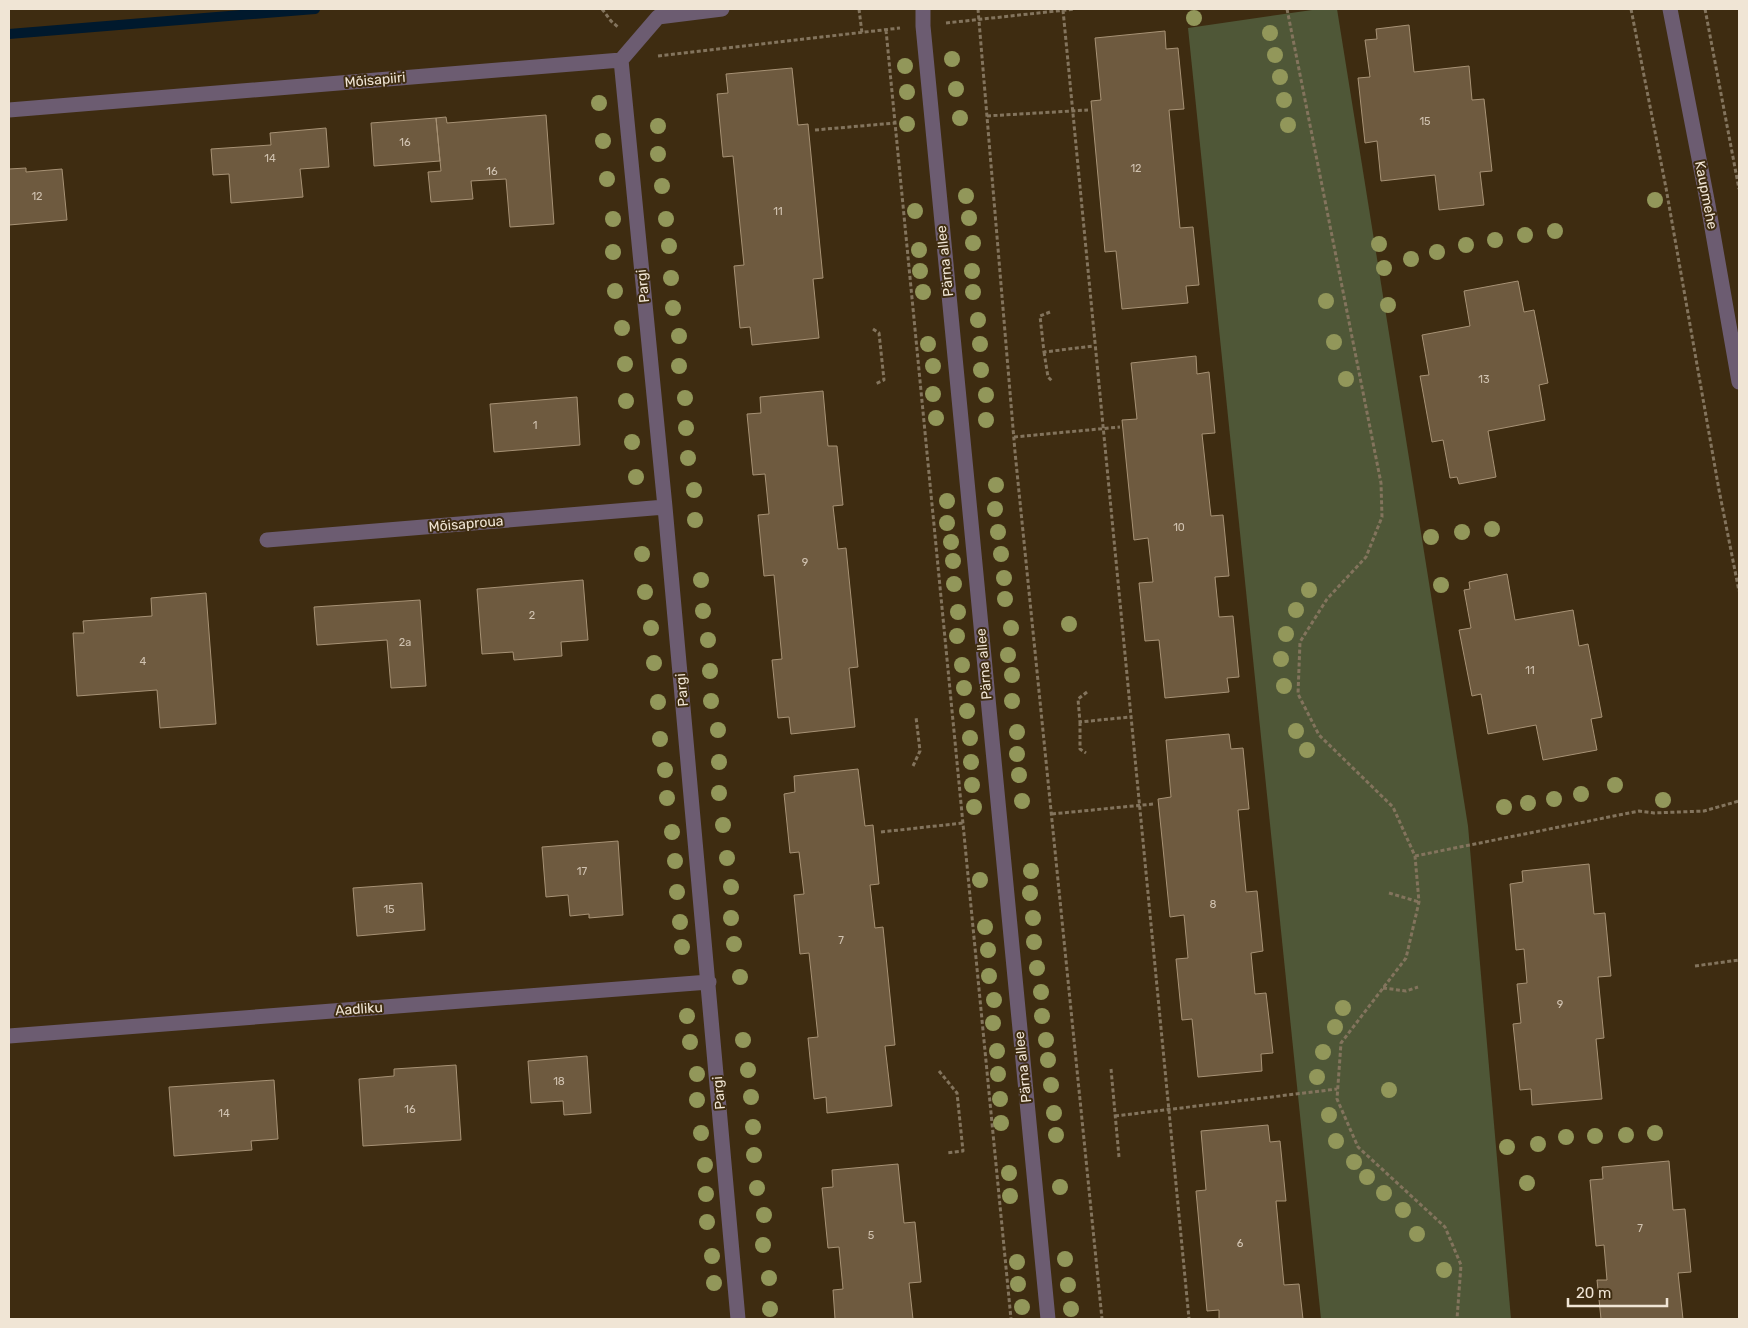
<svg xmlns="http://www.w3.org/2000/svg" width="1748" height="1328" font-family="Rubik,sans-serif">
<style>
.green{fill:#4f5737}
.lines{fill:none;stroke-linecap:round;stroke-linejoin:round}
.stream{stroke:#00192d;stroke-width:10}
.building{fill:#6e5a3f;stroke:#a79275}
.path{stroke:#83745d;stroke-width:3;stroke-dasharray:4 2.5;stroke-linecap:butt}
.street{stroke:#6c5c71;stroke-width:15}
.tree{fill:#92975a}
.labels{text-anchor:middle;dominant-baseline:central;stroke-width:4;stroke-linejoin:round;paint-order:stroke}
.number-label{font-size:11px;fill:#d0c2b0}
.street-label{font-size:14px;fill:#f0e5d5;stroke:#3e2c11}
</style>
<rect width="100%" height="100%" fill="#3e2c11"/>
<!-- green -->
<path class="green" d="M1319 9H1337L1468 826 1511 1319H1321L1188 28Z"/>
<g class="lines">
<!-- stream -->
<path class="stream" d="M9 34 315 9"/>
</g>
<!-- building -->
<path class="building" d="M1409 25 1414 72 1469 66 1472 100 1484 99 1492 171 1480 172 1484 205 1439 210 1435 175 1381 181 1377 141 1365 143 1358 78 1370 77 1365 40 1377 39 1376 29Z
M1165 31 1166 49 1178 48 1184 109 1169 110 1180 228 1193 227 1199 285 1186 286 1188 303 1122 309 1116 251 1105 252 1091 101 1101 100 1095 38Z
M792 68 798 125 808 124 823 278 813 279 819 338 752 345 750 327 740 328 734 266 744 265 733 156 723 157 717 94 728 93 726 74Z
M546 115 554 224 510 227 506 179 471 181 473 199 431 202 428 172 441 171 436 118 446 117 447 123Z
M436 118 440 161 374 166 371 123Z
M326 128 329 167 300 169 303 197 231 203 229 174 213 175 211 149 271 145 270 133Z
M26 168V172L62 169 67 220 9 225V169Z
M1518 281 1524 312 1534 310 1548 383 1539 385 1545 420 1488 431 1496 477 1459 484 1457 477 1450 478 1443 440 1432 442 1420 376 1429 375 1422 335 1470 326 1464 291Z
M1196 356 1197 374 1209 372 1215 433 1202 434 1211 516 1223 515 1229 576 1215 577 1219 617 1233 616 1239 677 1227 678 1229 692 1165 698 1159 640 1145 641 1139 583 1153 582 1148 538 1134 540 1122 420 1137 419 1131 363Z
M823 391 828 446H837L843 505 833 506 838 549 846 548 858 667 849 668 855 727 791 734 789 717 778 718 772 660 782 659 774 575 764 576 758 515 769 514 765 474 753 475 747 414 761 413 760 397Z
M577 397 580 445 494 452 490 404Z
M1507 574 1515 620 1573 610 1579 646 1588 644 1602 717 1591 719 1597 750 1543 760 1536 725 1488 734 1481 694 1472 696 1459 630 1471 628 1464 590 1470 589 1469 582Z
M583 580 588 640 561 642 562 656 514 660 513 652 482 654 477 589Z
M206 593 216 724 160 728 157 690 77 696 73 633H84L83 621 152 616 151 598Z
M420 600 426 686 391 688 387 640 317 645 314 607Z
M1229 734 1231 749 1243 748 1249 809 1238 810 1246 892 1257 891 1263 951 1251 953 1255 994 1266 993 1273 1053 1261 1054 1262 1071 1198 1077 1192 1019 1182 1020 1176 959 1188 958 1184 915 1170 917 1158 799 1171 797 1166 740Z
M858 769 865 826 873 825 879 884 870 885 875 928 883 927 895 1045 885 1046 892 1106 827 1113 826 1097 814 1099 808 1038 818 1037 809 953 800 954 794 895 804 894 799 852 790 853 784 794 795 792 794 776Z
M618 841 623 915 589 918V914L570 916 568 895 546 897 542 847Z
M1589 864 1594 914 1605 913 1611 976 1598 977 1604 1038 1596 1039 1602 1099 1532 1105 1531 1089 1520 1090 1513 1024 1521 1023 1517 984 1527 983 1524 949 1516 950 1510 884 1523 882 1522 871Z
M422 883 425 930 357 936 353 888Z
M587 1056 591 1113 564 1115 563 1101 531 1103 528 1061Z
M456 1065 461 1140 363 1146 359 1079 394 1076V1069Z
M274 1080 278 1139 251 1141 252 1150 174 1156 169 1087Z
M1268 1125 1270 1142 1280 1141 1286 1201H1276L1284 1285 1299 1284 1303 1319H1219V1310L1207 1311 1196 1191 1206 1190 1201 1131Z
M1669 1161 1673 1210 1685 1209 1691 1272 1678 1273 1683 1319H1601L1597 1280H1607L1604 1245 1596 1246 1590 1180 1603 1179 1602 1167Z
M898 1164 904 1223 915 1222 921 1282 909 1283 913 1319H835L833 1290 843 1289 839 1247 828 1248 822 1188 833 1187 832 1170Z"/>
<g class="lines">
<!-- path -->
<path class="path" d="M602 9 611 21 618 27
M859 9 862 33
M978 9 1015 452 1102 1319
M1287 9 1381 483 1382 517 1366 557 1327 599 1300 642 1298 694 1319 735 1393 807 1415 856 1419 902 1406 958 1341 1043 1337 1099 1358 1147 1445 1227 1461 1265 1457 1319
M1631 9 1666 188 1719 490 1739 591
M1705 9 1739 189
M1063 10 1189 1319
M946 23 1075 9
M886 30 1011 1319
M658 56 900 28
M987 116 1088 110
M815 130 895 123
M1050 312 1040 316 1044 352 1094 346
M873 329 879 333 884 380 875 384
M1044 352 1048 377 1052 381
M1014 437 1120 427
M1087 692 1078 699 1080 722 1130 717
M1080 722V749L1086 753
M913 766 920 751 916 717
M1052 814 1153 804
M881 832 963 823
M1415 856 1639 811 1654 813 1704 811 1739 801
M1389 893 1419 902
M1695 966 1739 960
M1383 988 1406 991 1418 987
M1111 1069 1119 1157
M939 1071 957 1093 963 1151 946 1153
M1115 1116 1337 1089"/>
<!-- street -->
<path class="street" d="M923 9V26L1048 1319
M1670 9 1708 205 1739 382
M621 60 665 507 738 1319
M9 110 621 60 658 17 722 9
M267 540 665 507
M9 1036 709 982"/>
</g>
<!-- trees -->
<g class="tree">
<circle cx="1194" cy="18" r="8"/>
<circle cx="1270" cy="33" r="8"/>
<circle cx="1275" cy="55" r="8"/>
<circle cx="952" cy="59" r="8"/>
<circle cx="905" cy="66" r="8"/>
<circle cx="1280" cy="77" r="8"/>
<circle cx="956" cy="89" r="8"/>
<circle cx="907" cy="92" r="8"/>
<circle cx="1284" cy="100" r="8"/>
<circle cx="599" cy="103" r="8"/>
<circle cx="960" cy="118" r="8"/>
<circle cx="907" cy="124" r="8"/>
<circle cx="1288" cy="125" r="8"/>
<circle cx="658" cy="126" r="8"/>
<circle cx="603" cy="141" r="8"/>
<circle cx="658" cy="154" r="8"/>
<circle cx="607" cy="179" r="8"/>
<circle cx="662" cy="186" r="8"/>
<circle cx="966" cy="196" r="8"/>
<circle cx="1655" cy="200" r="8"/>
<circle cx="915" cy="211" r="8"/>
<circle cx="969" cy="218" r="8"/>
<circle cx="613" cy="219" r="8"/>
<circle cx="666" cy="219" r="8"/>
<circle cx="1555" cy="231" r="8"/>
<circle cx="1525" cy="235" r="8"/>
<circle cx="1495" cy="240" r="8"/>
<circle cx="973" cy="243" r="8"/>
<circle cx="1379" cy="244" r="8"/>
<circle cx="1466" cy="245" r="8"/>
<circle cx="669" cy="246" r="8"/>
<circle cx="919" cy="250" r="8"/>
<circle cx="613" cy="252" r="8"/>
<circle cx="1437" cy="252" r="8"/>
<circle cx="1411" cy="259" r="8"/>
<circle cx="1384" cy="268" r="8"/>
<circle cx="920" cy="271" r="8"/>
<circle cx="972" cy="271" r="8"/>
<circle cx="671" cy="278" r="8"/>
<circle cx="615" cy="291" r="8"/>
<circle cx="923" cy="292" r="8"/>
<circle cx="973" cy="292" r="8"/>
<circle cx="1326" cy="301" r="8"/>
<circle cx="1388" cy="305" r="8"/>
<circle cx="673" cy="308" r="8"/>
<circle cx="978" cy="320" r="8"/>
<circle cx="622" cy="328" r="8"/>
<circle cx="679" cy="336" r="8"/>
<circle cx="1334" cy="342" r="8"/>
<circle cx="928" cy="344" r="8"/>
<circle cx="980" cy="344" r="8"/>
<circle cx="625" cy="364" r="8"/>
<circle cx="679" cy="366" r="8"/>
<circle cx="933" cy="366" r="8"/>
<circle cx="981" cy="370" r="8"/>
<circle cx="1346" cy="379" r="8"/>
<circle cx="933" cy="394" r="8"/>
<circle cx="986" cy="395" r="8"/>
<circle cx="685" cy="398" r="8"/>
<circle cx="626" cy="401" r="8"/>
<circle cx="936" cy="418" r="8"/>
<circle cx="986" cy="420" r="8"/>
<circle cx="686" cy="428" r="8"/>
<circle cx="632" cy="442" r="8"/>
<circle cx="688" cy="458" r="8"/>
<circle cx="636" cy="477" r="8"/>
<circle cx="996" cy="485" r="8"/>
<circle cx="694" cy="490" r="8"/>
<circle cx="947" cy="501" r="8"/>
<circle cx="995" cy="509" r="8"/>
<circle cx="695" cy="520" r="8"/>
<circle cx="947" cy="523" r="8"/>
<circle cx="1492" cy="529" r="8"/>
<circle cx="998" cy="532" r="8"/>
<circle cx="1462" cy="532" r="8"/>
<circle cx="1431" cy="537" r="8"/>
<circle cx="951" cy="542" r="8"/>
<circle cx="642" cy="554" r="8"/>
<circle cx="1001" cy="554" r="8"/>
<circle cx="953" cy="561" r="8"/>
<circle cx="1004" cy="578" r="8"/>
<circle cx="701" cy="580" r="8"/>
<circle cx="954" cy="584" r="8"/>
<circle cx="1441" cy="585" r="8"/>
<circle cx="1309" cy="590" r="8"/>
<circle cx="645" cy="592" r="8"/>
<circle cx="1005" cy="599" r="8"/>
<circle cx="1296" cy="610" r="8"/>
<circle cx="703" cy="611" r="8"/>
<circle cx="958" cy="612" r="8"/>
<circle cx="1069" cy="624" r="8"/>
<circle cx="651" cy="628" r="8"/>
<circle cx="1011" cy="628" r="8"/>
<circle cx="1286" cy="634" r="8"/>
<circle cx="957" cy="636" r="8"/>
<circle cx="708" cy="640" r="8"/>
<circle cx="1008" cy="655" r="8"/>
<circle cx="1281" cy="659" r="8"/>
<circle cx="654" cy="663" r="8"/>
<circle cx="962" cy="665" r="8"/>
<circle cx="710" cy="671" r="8"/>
<circle cx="1012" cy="675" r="8"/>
<circle cx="1284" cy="686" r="8"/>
<circle cx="964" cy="688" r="8"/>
<circle cx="711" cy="701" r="8"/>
<circle cx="1012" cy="701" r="8"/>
<circle cx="658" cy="702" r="8"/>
<circle cx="967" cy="711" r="8"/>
<circle cx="718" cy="730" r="8"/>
<circle cx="1296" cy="731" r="8"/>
<circle cx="1017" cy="732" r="8"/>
<circle cx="970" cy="738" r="8"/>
<circle cx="660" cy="739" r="8"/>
<circle cx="1307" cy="750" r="8"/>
<circle cx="1017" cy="754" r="8"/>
<circle cx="719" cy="762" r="8"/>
<circle cx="971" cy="762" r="8"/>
<circle cx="665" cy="770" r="8"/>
<circle cx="1019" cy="775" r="8"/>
<circle cx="972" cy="785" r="8"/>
<circle cx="1615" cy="785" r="8"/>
<circle cx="719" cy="793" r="8"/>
<circle cx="1581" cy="794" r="8"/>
<circle cx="667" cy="798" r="8"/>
<circle cx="1554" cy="799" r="8"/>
<circle cx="1663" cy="800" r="8"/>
<circle cx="1022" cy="801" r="8"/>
<circle cx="1528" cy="803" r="8"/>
<circle cx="974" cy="807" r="8"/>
<circle cx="1504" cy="807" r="8"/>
<circle cx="723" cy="825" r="8"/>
<circle cx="672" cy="832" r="8"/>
<circle cx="727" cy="858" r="8"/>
<circle cx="675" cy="861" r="8"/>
<circle cx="1031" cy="871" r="8"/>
<circle cx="980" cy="880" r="8"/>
<circle cx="731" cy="887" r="8"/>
<circle cx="677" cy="892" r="8"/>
<circle cx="1030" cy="893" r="8"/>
<circle cx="731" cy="918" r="8"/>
<circle cx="1033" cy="918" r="8"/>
<circle cx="680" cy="922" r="8"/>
<circle cx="985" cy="927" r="8"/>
<circle cx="1034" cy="942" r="8"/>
<circle cx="734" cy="944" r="8"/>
<circle cx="682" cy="947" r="8"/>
<circle cx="988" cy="950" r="8"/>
<circle cx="1037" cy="968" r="8"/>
<circle cx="989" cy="976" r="8"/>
<circle cx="740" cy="977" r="8"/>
<circle cx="1041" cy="992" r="8"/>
<circle cx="994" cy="1000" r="8"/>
<circle cx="1343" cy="1008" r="8"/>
<circle cx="687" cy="1016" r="8"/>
<circle cx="1042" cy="1016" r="8"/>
<circle cx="993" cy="1023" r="8"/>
<circle cx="1335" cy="1027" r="8"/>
<circle cx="743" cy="1040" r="8"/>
<circle cx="1046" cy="1040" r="8"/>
<circle cx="690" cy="1042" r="8"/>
<circle cx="997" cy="1051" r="8"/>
<circle cx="1323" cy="1052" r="8"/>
<circle cx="1048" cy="1060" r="8"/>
<circle cx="748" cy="1070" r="8"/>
<circle cx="697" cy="1074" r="8"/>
<circle cx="998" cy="1074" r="8"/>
<circle cx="1317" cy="1077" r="8"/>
<circle cx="1051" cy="1085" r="8"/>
<circle cx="1389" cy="1090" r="8"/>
<circle cx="751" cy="1097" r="8"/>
<circle cx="1000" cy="1099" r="8"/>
<circle cx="697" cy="1100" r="8"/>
<circle cx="1054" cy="1113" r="8"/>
<circle cx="1329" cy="1115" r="8"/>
<circle cx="1001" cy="1123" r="8"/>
<circle cx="753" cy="1127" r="8"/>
<circle cx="701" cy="1133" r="8"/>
<circle cx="1655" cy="1133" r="8"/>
<circle cx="1056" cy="1135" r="8"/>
<circle cx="1626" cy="1135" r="8"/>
<circle cx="1595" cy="1136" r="8"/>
<circle cx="1566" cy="1137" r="8"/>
<circle cx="1336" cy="1141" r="8"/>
<circle cx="1538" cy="1144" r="8"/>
<circle cx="1507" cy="1147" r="8"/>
<circle cx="754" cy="1155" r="8"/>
<circle cx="1354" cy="1162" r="8"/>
<circle cx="705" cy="1165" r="8"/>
<circle cx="1009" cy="1173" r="8"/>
<circle cx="1367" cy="1177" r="8"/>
<circle cx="1527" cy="1183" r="8"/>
<circle cx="1060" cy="1187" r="8"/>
<circle cx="757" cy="1188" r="8"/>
<circle cx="1384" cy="1193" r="8"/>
<circle cx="706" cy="1194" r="8"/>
<circle cx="1010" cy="1196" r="8"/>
<circle cx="1403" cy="1210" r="8"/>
<circle cx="764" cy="1215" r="8"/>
<circle cx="707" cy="1222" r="8"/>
<circle cx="1417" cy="1234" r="8"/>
<circle cx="763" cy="1245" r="8"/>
<circle cx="712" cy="1256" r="8"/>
<circle cx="1065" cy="1259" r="8"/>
<circle cx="1017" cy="1262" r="8"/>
<circle cx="1444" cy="1270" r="8"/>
<circle cx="769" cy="1278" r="8"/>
<circle cx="714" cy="1283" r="8"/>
<circle cx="1018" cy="1284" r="8"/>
<circle cx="1068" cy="1285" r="8"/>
<circle cx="1022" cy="1307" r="8"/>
<circle cx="770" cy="1309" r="8"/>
<circle cx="1071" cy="1309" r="8"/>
</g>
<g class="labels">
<!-- number labels -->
<g class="number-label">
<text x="1425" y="121">15</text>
<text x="405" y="142">16</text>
<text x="270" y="158">14</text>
<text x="1136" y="168">12</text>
<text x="492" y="171">16</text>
<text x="37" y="196">12</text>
<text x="778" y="211">11</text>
<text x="1484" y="379">13</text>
<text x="535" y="425">1</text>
<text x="1179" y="527">10</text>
<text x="805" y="562">9</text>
<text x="532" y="615">2</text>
<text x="405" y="642">2a</text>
<text x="143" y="661">4</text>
<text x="1530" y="670">11</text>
<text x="582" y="871">17</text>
<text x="1213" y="904">8</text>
<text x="389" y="909">15</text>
<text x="841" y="940">7</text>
<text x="1560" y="1004">9</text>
<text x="559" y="1081">18</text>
<text x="410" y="1109">16</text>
<text x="224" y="1113">14</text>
<text x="1640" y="1228">7</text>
<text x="871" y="1235">5</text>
<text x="1240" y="1243">6</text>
</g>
<!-- street labels -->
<g class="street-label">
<text transform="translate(375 80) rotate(-5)">Mõisapiiri</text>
<text transform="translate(1706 195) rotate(79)">Kaupmehe</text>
<text transform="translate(945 261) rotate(-96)">Pärna allee</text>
<text transform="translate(643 286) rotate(-96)">Pargi</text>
<text transform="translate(466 524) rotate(-5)">Mõisaproua</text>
<text transform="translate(984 664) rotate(-95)">Pärna allee</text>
<text transform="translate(682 690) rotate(-95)">Pargi</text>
<text transform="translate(359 1009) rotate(-4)">Aadliku</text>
<text transform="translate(1023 1067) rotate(-96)">Pärna allee</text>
<text transform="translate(719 1093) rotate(-95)">Pargi</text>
</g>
</g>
<!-- border -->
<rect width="1748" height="1328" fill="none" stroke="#f0e5d5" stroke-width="20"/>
<!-- scale -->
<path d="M1568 1298v8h99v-8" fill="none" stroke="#f0e5d5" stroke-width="2.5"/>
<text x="1576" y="1298" font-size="15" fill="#f0e5d5" stroke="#3e2c11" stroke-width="4" paint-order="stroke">20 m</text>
</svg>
